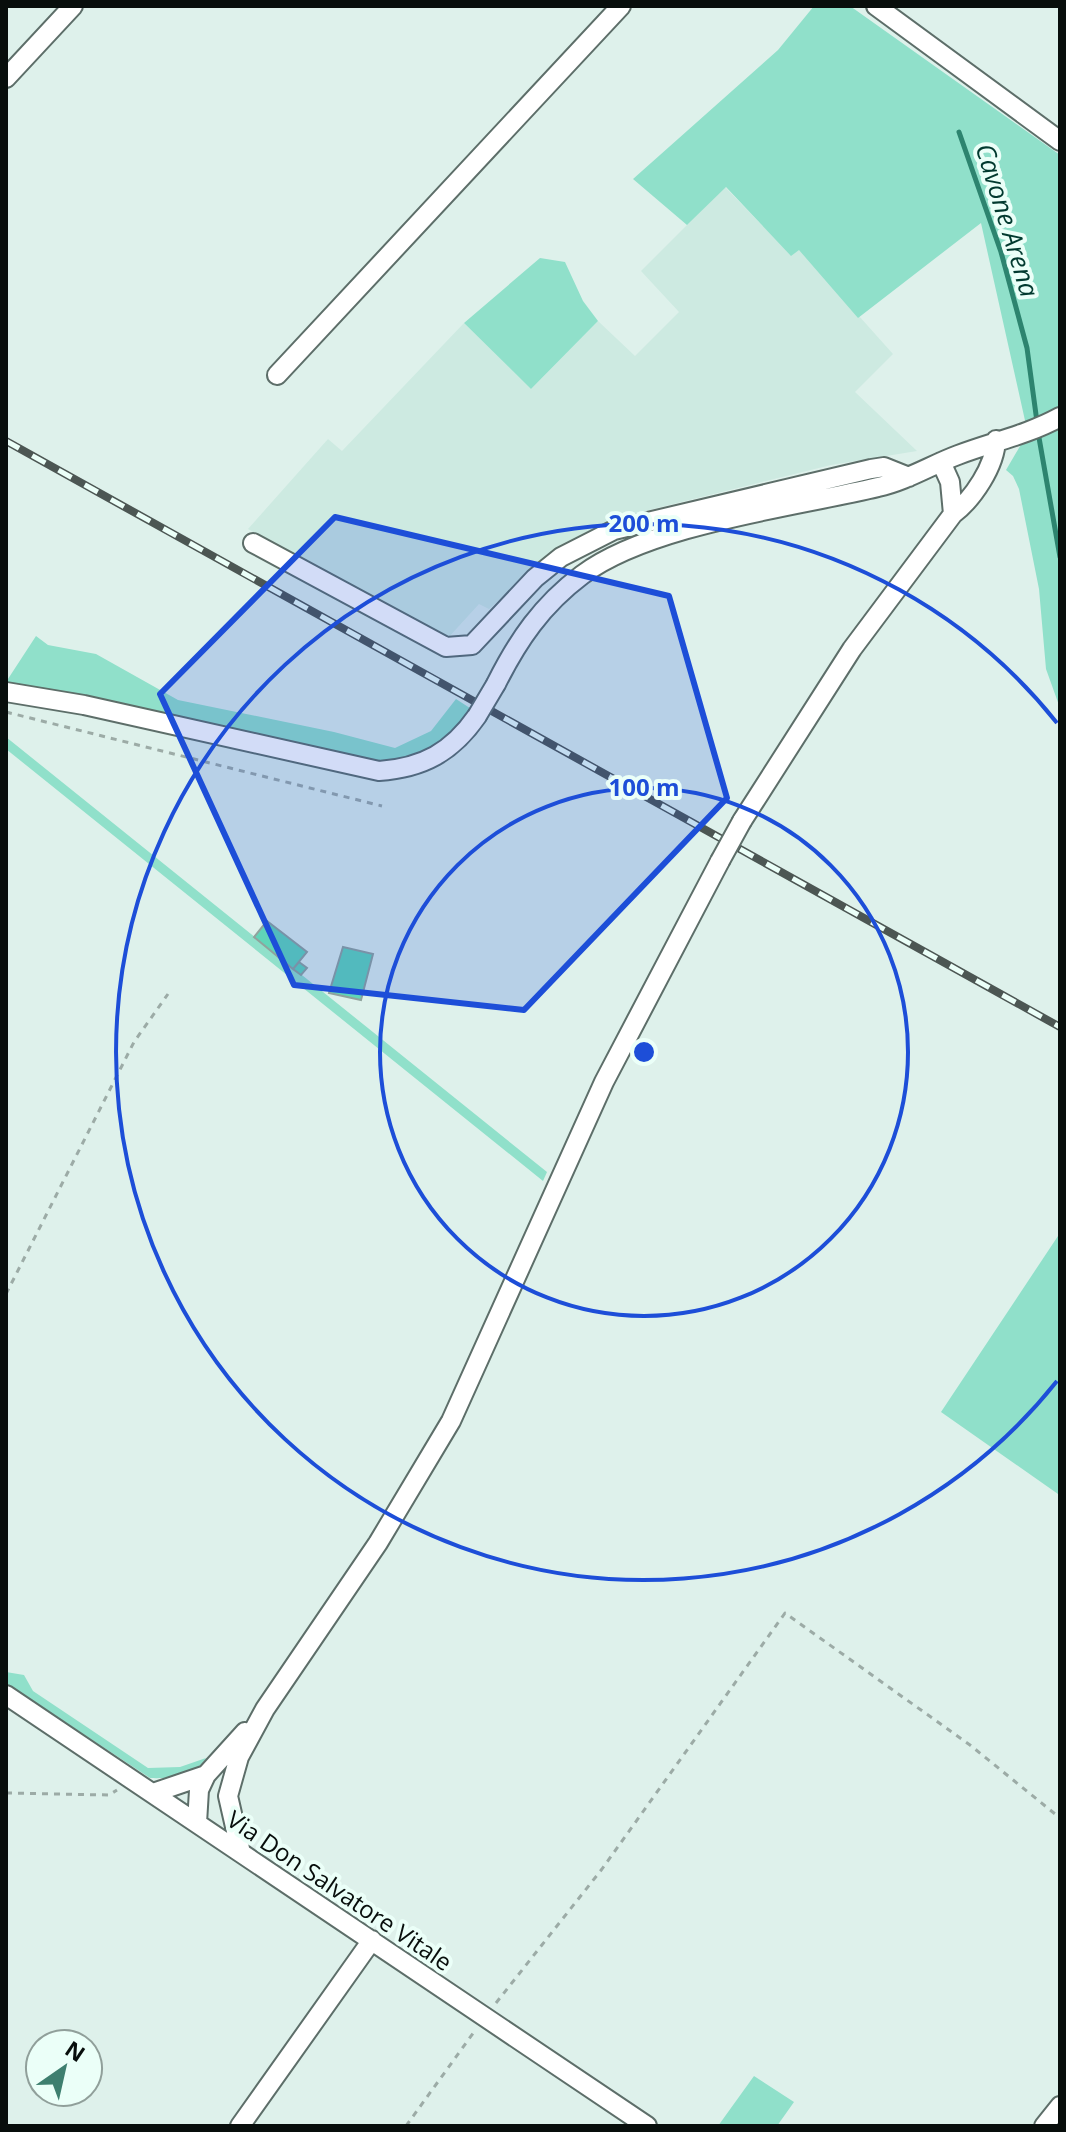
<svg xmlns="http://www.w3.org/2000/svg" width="1066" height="2132" font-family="'Open Sans',sans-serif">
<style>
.built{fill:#cdeae1}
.green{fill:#90e0ca}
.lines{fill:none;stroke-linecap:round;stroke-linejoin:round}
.stream{stroke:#2d846f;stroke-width:5}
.building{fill:#60d5b8;stroke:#90a39d;stroke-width:2}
.minor-casing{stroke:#5d6e69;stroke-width:22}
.path{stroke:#9caba6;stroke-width:3;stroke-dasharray:6 6;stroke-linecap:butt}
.minor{stroke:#fff;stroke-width:18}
.rail-casing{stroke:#4c5653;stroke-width:8}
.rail{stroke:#ebfff8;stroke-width:5;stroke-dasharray:15;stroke-linecap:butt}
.minor-bridge-casing{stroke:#5d6e69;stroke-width:22;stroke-linecap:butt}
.minor-bridge{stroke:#fff;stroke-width:18}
.marked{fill:#1d4ed8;fill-opacity:0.2;stroke:#1d4ed8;stroke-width:6;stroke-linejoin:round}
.ring{fill:none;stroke:#1d4ed8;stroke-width:4}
.labels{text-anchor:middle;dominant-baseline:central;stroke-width:8;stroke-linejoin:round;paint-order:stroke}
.street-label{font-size:24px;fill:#080e0c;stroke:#ebfff8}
.water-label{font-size:26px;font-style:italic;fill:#023a2f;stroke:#ebfff8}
.centre{fill:#1d4ed8;stroke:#ebfff8;stroke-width:4}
.ring-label{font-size:24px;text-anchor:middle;font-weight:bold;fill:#1d4ed8;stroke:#ebfff8;stroke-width:8;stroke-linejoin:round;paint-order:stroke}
</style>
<rect width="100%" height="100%" fill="#def1eb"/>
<!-- built -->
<path class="built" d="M725 187 791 255 799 249 893 354 855 392 917 451 831 465 637 513 590 530 543 560 489 609 479 604 447 639 248 529 328 439 342 451 464 323 531 389 598 321 635 356 679 312 641 271Z"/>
<!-- green -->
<path class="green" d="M814 6H850L1060 155V407L1026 425 981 223 858 318 799 250 791 256 726 187 687 225 633 179 778 50Z
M540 258 565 262 583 301 598 321 531 389 464 323Z
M1060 426V708L1046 669 1039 589 1019 489 1013 476 1006 470 1023 441Z
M36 636 48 645 96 654 178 700 334 732 395 748 431 731 456 699 476 712 423 758 377 763 6 682Z
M6 737 547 1172 543 1181 6 749Z
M1060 1233V1490L1058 1494 941 1412Z
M6 1672 24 1675 33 1691 148 1768 180 1767 206 1758C196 1776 169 1779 150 1778L6 1683Z
M754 2076 794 2102 777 2126H718Z"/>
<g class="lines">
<!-- stream -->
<path class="stream" d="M959 132 1001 252 1027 348 1037 422
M1038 432 1060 557"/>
</g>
<!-- building -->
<path class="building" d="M267 921 307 952 293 969 254 937Z
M343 947 373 954 361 1000 329 993Z
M299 962 307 968 301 975 293 969Z"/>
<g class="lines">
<defs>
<path id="minor" d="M876 6 1060 141
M6 78 73 6
M277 375 621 6
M941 462 950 482 953 514
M253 543 446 647 472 645 535 578 561 557 614 530 871 469 884 467 909 477
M496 684C518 640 542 605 582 575 650 524 795 507 878 487 906 481 931 465 958 455 992 442 1027 435 1060 417
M6 692 84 705 379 771C423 768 452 752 477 716
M742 821 852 649 953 514C973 499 995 466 996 440
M6 1695 647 2126
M153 1793 206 1775 245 1732
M197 1823 199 1790 206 1775
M241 1853 228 1796 239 1757 265 1709 378 1543 451 1421 604 1082 720 861
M240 2126 372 1940
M1044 2126 1060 2106"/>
</defs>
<!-- minor casing -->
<use href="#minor" class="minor-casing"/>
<!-- path -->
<path class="path" d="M6 712 382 806
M6 1294 134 1042 168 994
M6 1793 109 1795 117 1790
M496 2003 602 1869 785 1613 970 1745 1060 1818
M406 2126 474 2032"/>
<!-- minor -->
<use href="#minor" class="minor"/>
<defs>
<path id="rail" d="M6 441 1060 1027"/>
</defs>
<!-- rail casing -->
<use href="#rail" class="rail-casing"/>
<!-- rail -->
<use href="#rail" class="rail"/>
<defs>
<path id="minor-bridge" d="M477 716 496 684
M720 861 742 821"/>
</defs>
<!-- minor-bridge casing -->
<use href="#minor-bridge" class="minor-bridge-casing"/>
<!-- minor-bridge -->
<use href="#minor-bridge" class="minor-bridge"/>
</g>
<!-- marked area -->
<path class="marked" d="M335 517 669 596 727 798 524 1010 294 985 160 694Z"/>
<!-- distance rings -->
<g class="ring">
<circle cx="644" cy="1052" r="264"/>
<path d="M1057 1381A528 528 0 1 1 1057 723"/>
</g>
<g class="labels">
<!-- street labels -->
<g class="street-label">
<text transform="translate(340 1890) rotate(34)">Via Don Salvatore Vitale</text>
</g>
<!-- water labels -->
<g class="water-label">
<text transform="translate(1008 220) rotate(73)">Cavone Arena</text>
</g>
</g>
<circle cx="644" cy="1052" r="12" class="centre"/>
<g class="ring-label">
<text x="644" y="532">200 m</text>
<text x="644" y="796">100 m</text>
</g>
<!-- border -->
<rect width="1066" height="2132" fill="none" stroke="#080e0c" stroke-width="16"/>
<!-- north arrow -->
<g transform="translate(64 2068) rotate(34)"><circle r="38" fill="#ebfff8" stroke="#909f9a" stroke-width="2"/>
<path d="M0-6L14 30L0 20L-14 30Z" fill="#3e7f6f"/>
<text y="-12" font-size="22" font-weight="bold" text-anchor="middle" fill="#080e0c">N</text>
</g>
</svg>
